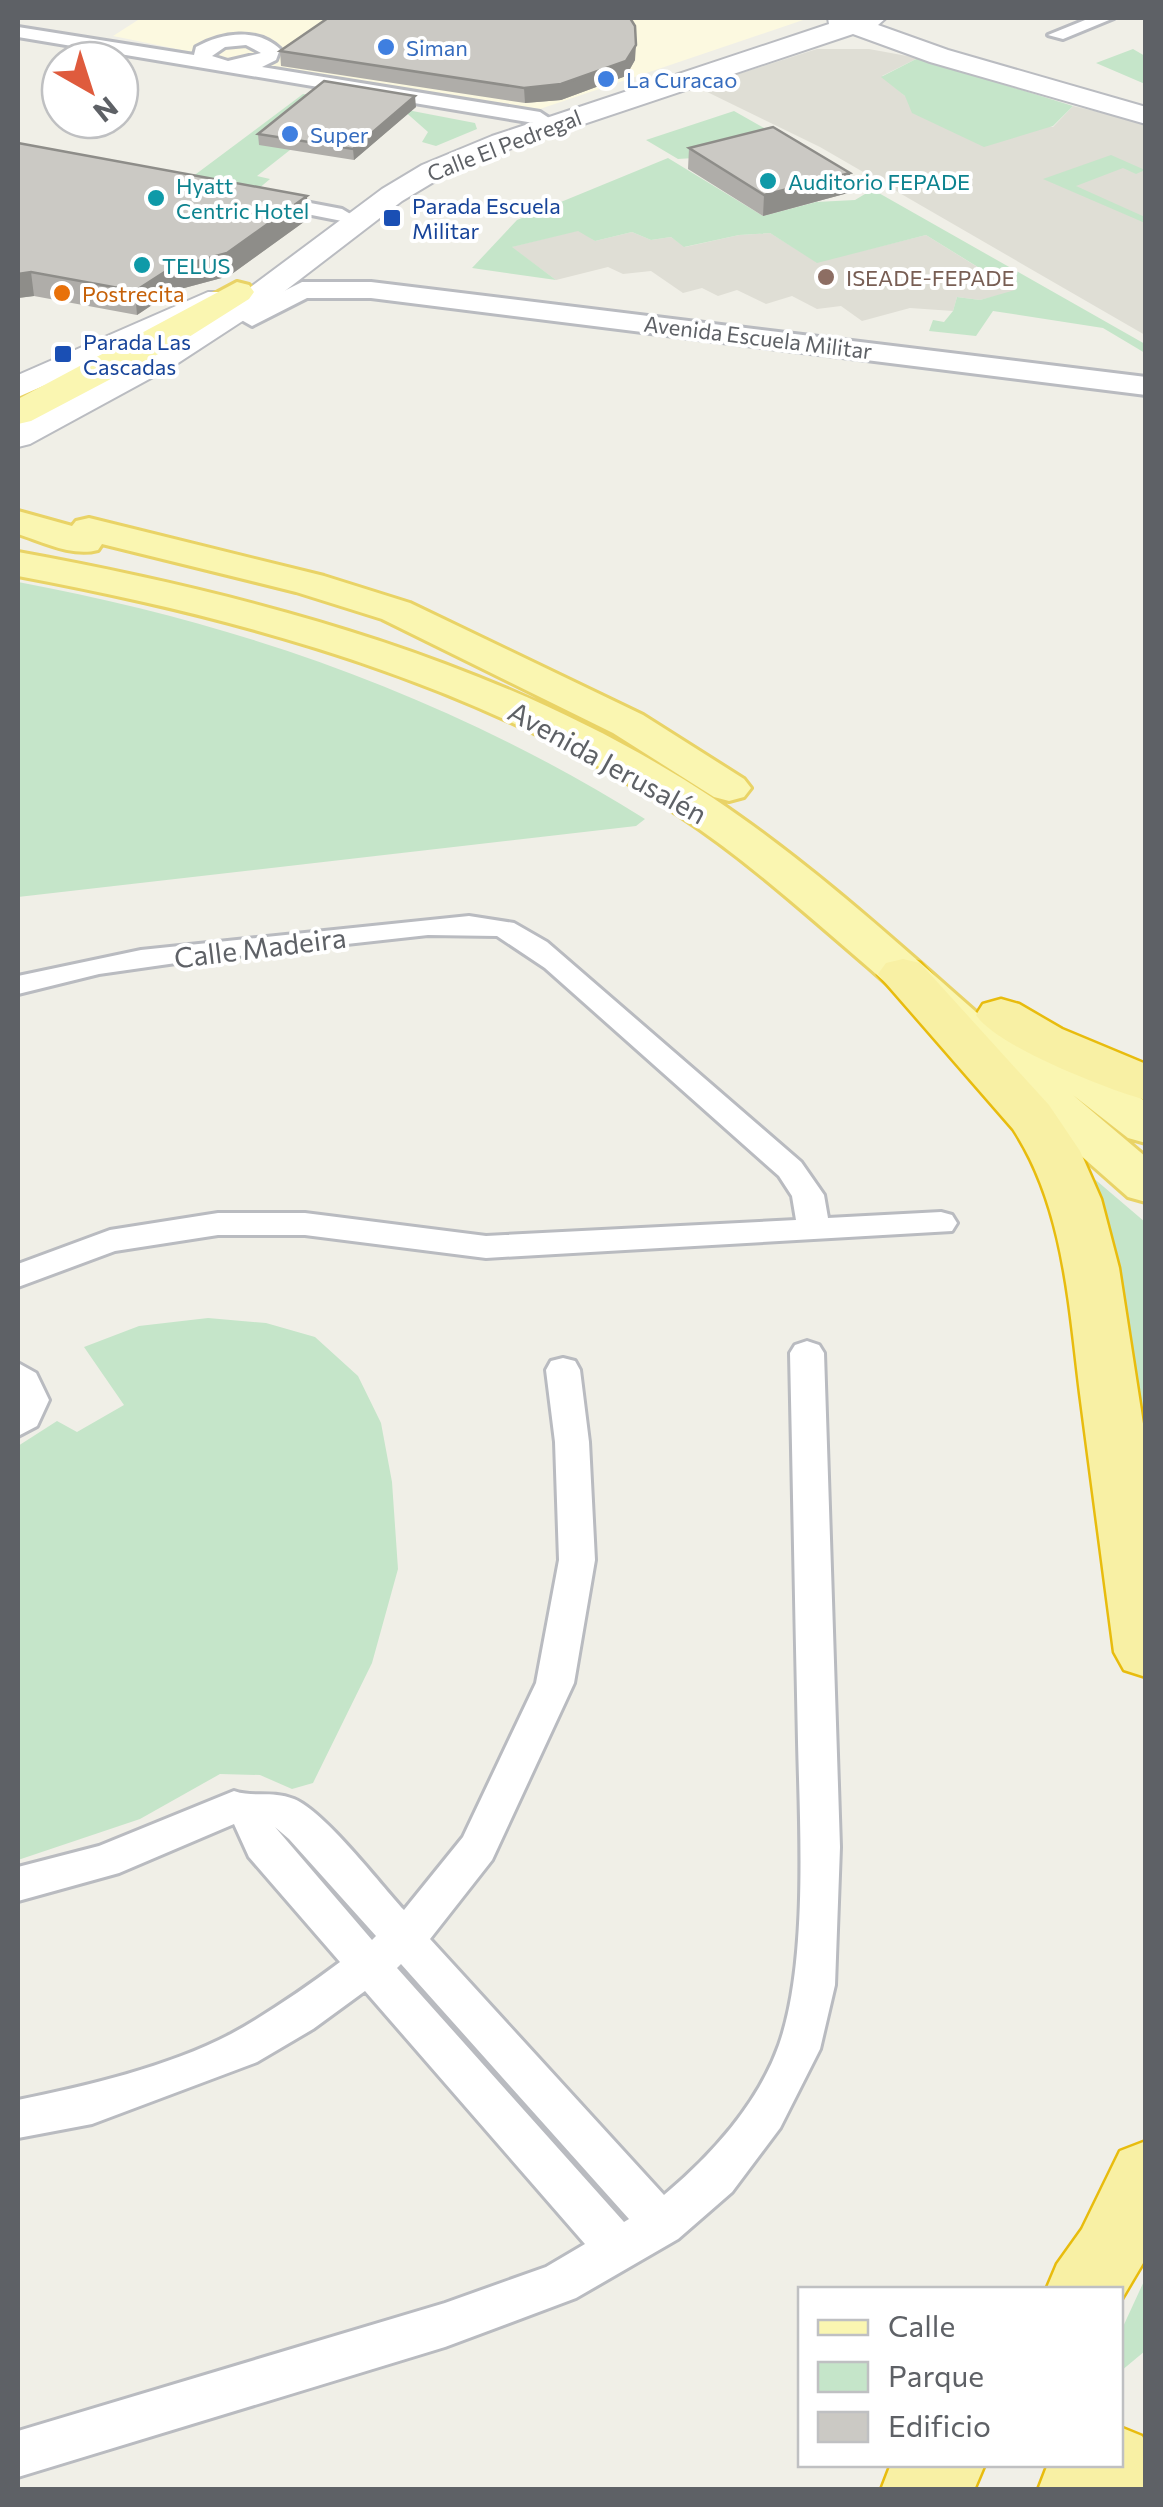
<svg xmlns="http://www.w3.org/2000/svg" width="1163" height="2507" font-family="Commissioner,sans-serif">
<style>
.commercial{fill:#fcf9e0}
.education{fill:#dfded5}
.green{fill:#c5e5c9}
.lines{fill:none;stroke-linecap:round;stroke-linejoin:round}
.minor-casing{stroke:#b9bbc0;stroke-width:6}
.tertiary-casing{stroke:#b9bbc0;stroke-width:6}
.secondary-casing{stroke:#babcc1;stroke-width:4}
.primary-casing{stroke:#e9d366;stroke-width:6}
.trunk-casing{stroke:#e8bc0e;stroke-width:5}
.minor{fill:#fff;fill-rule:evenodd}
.tertiary{fill:#fff;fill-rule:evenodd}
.secondary{fill:#fff;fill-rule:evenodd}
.primary{fill:#faf6b1;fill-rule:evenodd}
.trunk{fill:#f8f0a4;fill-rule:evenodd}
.wall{fill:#afada9}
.shaded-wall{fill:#8e8d89}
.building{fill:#cbc9c4;stroke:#8e8d89;stroke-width:2.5}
.shop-dot{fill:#3f7fe0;stroke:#fff;stroke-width:4}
.culture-dot{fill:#0f9aa8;stroke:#fff;stroke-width:4}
.transit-dot{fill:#1a4fb4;stroke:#fff;stroke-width:4}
.education-dot{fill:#8d6e63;stroke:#fff;stroke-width:4}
.food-dot{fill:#e8710a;stroke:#fff;stroke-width:4}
.labels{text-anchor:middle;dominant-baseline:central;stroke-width:8;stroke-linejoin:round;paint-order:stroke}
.far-shop-label{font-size:22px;fill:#366cbe;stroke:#fff;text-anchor:start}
.far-street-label{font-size:22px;fill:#5e6166;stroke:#fff}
.far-culture-label{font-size:22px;fill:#0d838f;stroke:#fff;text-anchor:start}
.far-transit-label{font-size:22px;fill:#164399;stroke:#fff;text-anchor:start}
.far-education-label{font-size:22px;fill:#785e54;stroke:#fff;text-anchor:start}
.far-food-label{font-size:22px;fill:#c56008;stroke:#fff;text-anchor:start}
.street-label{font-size:28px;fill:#5e6166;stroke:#fff}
</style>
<rect width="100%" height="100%" fill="#f0efe7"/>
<!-- commercial -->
<path class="commercial" d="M141 18H809L540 109 301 74 113 36Z"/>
<!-- education -->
<path class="education" d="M817 49H869L918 58 882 76 905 96 1053 127 1073 106 1145 123V335L820 147 697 87Z
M579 230 595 241 632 232 651 240 671 237 685 247 739 235 770 233 817 262 926 235 1016 291 980 300 957 297 953 311 910 308 862 321 841 306 817 309 792 296 766 304 737 290 718 296 702 288 683 293 651 271 623 274 608 267 556 280 511 247Z"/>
<!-- green -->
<path class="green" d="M1133 49 1145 56V84L1096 63Z
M918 58 1073 106 1053 126 984 147 912 113 905 96 881 77Z
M303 94 368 103 290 150 257 176 270 179 251 195 18 144 192 177Z
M402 109 475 123 477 129 436 146 422 142 428 132Z
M734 111 1145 344V353L1103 328 993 311 976 336 929 331 933 320 944 322 953 311 957 297 980 300 1015 290 926 235 817 263 770 233 739 235 684 247 671 237 651 240 632 232 595 241 578 231 512 247 556 280 472 268 517 220 668 158 763 216 816 202 855 200 870 191 801 151 678 159 646 140Z
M1111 155 1145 170 1136 174 1123 168 1076 186 1145 217V223L1043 179Z
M18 582C243 624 450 697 645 819L636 826 18 897Z
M1084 1170 1145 1222V1527Z
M208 1318 266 1323 315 1337 358 1376 381 1423 392 1482 398 1569 372 1663 313 1783 292 1789 260 1775 220 1774 140 1819 18 1860V1446L57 1421 77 1432 124 1405 84 1347 139 1326Z
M1145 2279V2351L1121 2371V2331Z"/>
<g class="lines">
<defs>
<path id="minor" d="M1090 18H1114L1063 39 1048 35Z
M18 27 194 55 196 47C221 33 257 27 280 49L276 60 262 67 540 112 549 118 540 124 18 37ZM246 45 261 53 228 61 212 56 225 47Z
M263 194 342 209 352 215 342 221 256 204 253 200Z
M469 916 514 923 547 942 801 1162 824 1195 828 1218 941 1212 952 1215 957 1223 952 1231 486 1258 305 1235H218L115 1251 18 1287V1264L110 1230 218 1213H305L486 1236 796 1220 792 1196 779 1176 545 968 497 936 428 935 183 962 99 974 18 994V976L141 950Z
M807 1341 819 1345 824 1353 840 1847 835 1985 820 2049 780 2128 732 2192 678 2239 576 2298 445 2347 18 2477V2431L445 2303 546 2267 585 2244 365 1991 313 2029 257 2062 92 2124 18 2138V2100C86 2086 168 2067 231 2034 269 2013 305 1988 340 1962L249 1857 234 1824 119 1873 18 1901V1867L99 1846 234 1791C254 1798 269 1790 294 1799 324 1811 380 1884 404 1910L463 1837 536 1683 559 1560 555 1442 546 1370 551 1361 563 1358 575 1361 580 1370 589 1442 595 1560 574 1683 492 1860 430 1939 664 2195C711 2156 758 2104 779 2045 808 1963 800 1829 798 1742 795 1612 793 1483 790 1353L795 1345ZM275 1827 289 1839 376 1936 372 1940ZM401 1964 629 2219 624 2222 397 1968Z
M18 1363 36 1373 49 1400 37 1426 18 1436Z"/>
<path id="tertiary" d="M302 282H371L1146 377V395L371 298H307L252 326 238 318 242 312Z"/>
<path id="secondary" d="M828 18H886L878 25 948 50 1146 107V124L930 62 853 34 512 148 442 177 402 201 264 307 175 365 30 444 18 447V424L153 351 221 308 18 397V375L208 292H230L232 301 382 189 422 165 492 136 829 24Z"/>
<path id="primary" d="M237 282 249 285 254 292 249 299 181 342 31 421 18 424V399Z
M18 511 72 526 76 521 89 518 324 576 410 603 643 715 744 779 751 788 744 797 729 801 714 797 613 733 382 619 296 592 102 544 98 550C72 557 43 542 18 534Z
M18 552C259 596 507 662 713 798 815 866 907 952 1000 1033L1007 1022 1024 1018 1041 1022 1146 1102V1143L1128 1138 1073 1095 1146 1157V1202L1128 1197C1041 1121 955 1043 868 967 807 915 747 860 680 816 482 684 248 619 18 576Z"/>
<path id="trunk" d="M903 959 920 963 1049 1105 1080 1151 1101 1199 1119 1268 1146 1443V1677L1124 1670 1114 1652C1103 1568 1092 1485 1081 1401 1069 1309 1065 1208 1013 1129L878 974 886 963Z
M1001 999 1019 1004 1062 1029 1146 1064V1100C1108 1090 996 1046 976 1015L983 1004Z
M1146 2141V2258L1120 2302V2290H1046L1057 2264 1082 2229 1120 2151Z
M1120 2427 1142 2436 1146 2443 1143 2490H1038L1048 2464H1120Z
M891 2464H985L974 2490H881Z"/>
</defs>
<!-- minor casing -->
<use href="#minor" class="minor-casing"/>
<!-- tertiary casing -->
<use href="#tertiary" class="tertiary-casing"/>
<!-- secondary casing -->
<use href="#secondary" class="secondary-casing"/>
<!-- primary casing -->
<use href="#primary" class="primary-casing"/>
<!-- trunk casing -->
<use href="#trunk" class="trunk-casing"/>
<!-- minor -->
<use href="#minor" class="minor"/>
<!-- tertiary -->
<use href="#tertiary" class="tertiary"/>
<!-- secondary -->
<use href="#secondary" class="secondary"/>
<!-- primary -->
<use href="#primary" class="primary"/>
<!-- trunk -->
<use href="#trunk" class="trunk"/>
</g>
<!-- wall -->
<path class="wall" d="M280 51 635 60 626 76 561 100 525 103 281 66Z
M416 107 354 160 259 145 258 134Z
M18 143 308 219 229 276 173 291 137 315 34 296 18 298Z
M689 148 850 173 848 193 763 216 688 169Z"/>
<!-- shaded-wall -->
<path class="shaded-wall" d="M636 45 635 60 626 76 561 100 525 103 524 88Z
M415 96 416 107 354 160 353 149Z
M850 173 848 193 763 216 764 195Z
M307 196 308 219 229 276 173 291 137 315 135 291 171 268Z
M31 272 34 296 18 298V274Z"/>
<!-- building -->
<path class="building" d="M328 18H630L635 26 636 45 626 61 561 84 524 88 280 51Z
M324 81 415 96 353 149 258 134Z
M773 127 850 173 764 195 689 148Z
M18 143 307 196 227 253 171 268 135 291 31 272 18 274Z"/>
<!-- markers -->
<g class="shop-dot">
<circle cx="386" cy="47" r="10"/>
<circle cx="606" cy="79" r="10"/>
<circle cx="290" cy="134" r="10"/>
</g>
<g class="culture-dot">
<circle cx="768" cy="181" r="10"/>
<circle cx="156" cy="198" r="10"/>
<circle cx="142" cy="265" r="10"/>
</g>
<g class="transit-dot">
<rect x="382" y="208" width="20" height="20" rx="5"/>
<rect x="53" y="344" width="20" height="20" rx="5"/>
</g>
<circle class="education-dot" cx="826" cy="277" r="10"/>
<circle class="food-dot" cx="62" cy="293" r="10"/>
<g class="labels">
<!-- far-shop labels -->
<g class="far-shop-label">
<text x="406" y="47">Siman</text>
<text x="626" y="79">La Curacao</text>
<text x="310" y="134">Super</text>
</g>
<!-- far-street labels -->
<g class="far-street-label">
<text transform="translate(504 145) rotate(-21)">Calle El Pedregal</text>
<text transform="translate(758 337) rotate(7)">Avenida Escuela Militar</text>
</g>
<!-- far-culture labels -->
<g class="far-culture-label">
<text x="788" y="181">Auditorio FEPADE</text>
<text x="176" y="185">Hyatt<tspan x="176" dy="25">Centric Hotel</tspan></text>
<text x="162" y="265">TELUS</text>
</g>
<!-- far-transit labels -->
<g class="far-transit-label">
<text x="412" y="205">Parada Escuela<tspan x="412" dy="25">Militar</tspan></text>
<text x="83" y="341">Parada Las<tspan x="83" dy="25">Cascadas</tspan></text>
</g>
<!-- far-education labels -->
<g class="far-education-label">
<text x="846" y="277">ISEADE-FEPADE</text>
</g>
<!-- far-food labels -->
<g class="far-food-label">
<text x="82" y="293">Postrecita</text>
</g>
<!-- street labels -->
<g class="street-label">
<text transform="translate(608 762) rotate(29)">Avenida Jerusalén</text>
<text transform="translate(260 947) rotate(-7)">Calle Madeira</text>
</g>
</g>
<!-- border -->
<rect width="1163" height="2507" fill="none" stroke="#5e6166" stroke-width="40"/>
<!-- legend -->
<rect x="798" y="2287" width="325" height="180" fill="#ffffff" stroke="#bfc0c2" stroke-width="2.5"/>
<rect x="818" y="2320" width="50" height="15" fill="#faf6b1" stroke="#bfc0c2" stroke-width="2.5"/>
<text x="888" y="2337" font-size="30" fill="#5e6166">Calle</text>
<rect x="818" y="2362" width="50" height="30" fill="#c5e5c9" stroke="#bfc0c2" stroke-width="2.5"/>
<text x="888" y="2387" font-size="30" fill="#5e6166">Parque</text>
<rect x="818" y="2412" width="50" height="30" fill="#cbc9c4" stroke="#bfc0c2" stroke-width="2.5"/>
<text x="888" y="2437" font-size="30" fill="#5e6166">Edificio</text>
<!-- north arrow -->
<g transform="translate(90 90) rotate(141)"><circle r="48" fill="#ffffff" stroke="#bfc0c2" stroke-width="2.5"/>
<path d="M0-8L18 38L0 25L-18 38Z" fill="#df5b3d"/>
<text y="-15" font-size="28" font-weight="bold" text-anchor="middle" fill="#5e6166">N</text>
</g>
</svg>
